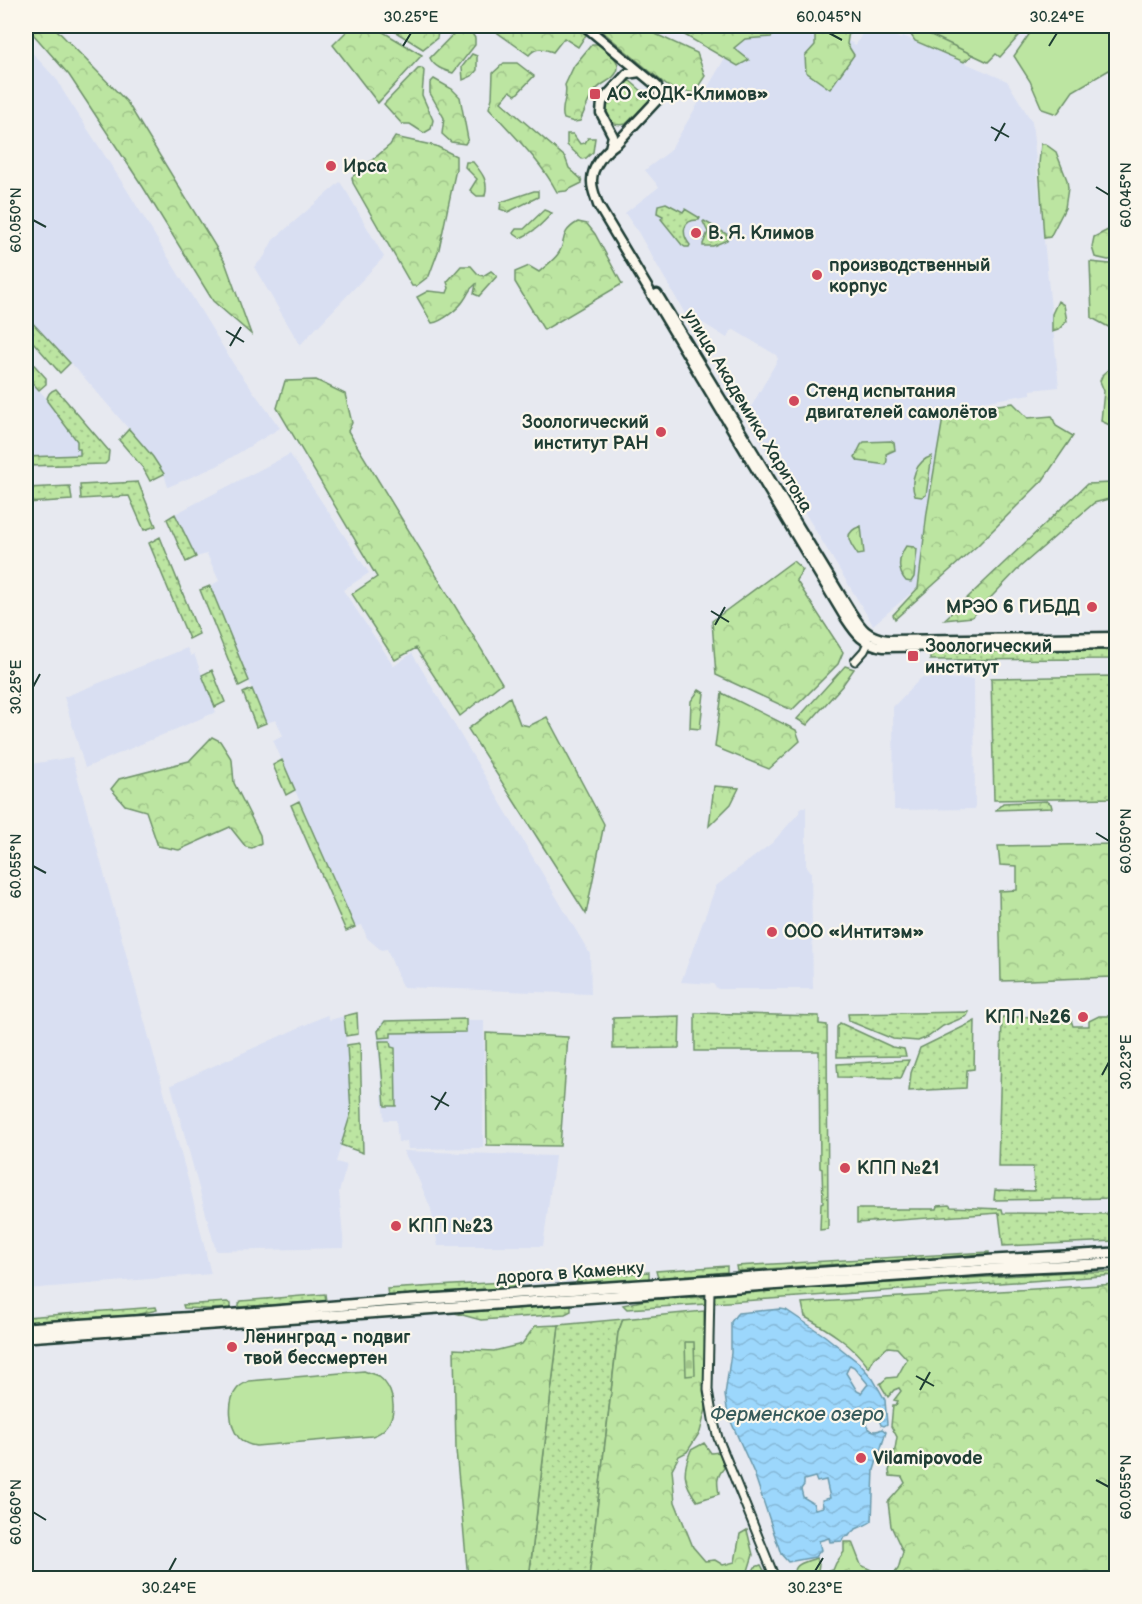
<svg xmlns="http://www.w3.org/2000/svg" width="1142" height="1604" font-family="'Balsamiq Sans',sans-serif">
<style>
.built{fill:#d9dff2}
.grass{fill:url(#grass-dots);stroke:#6e916a;stroke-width:1.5}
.forest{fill:url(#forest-crowns);stroke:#6e916a;stroke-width:1.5}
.cemetery{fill:url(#cemetery-stones);stroke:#6e916a;stroke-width:1.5}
.green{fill:#bce5a1;stroke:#6e916a;stroke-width:1.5}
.water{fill:url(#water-waves);stroke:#6a99ac;stroke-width:1.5;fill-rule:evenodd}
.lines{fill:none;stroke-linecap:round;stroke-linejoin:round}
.minor-casing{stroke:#1f3d34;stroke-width:11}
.tertiary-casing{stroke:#1f3d34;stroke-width:13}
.secondary-casing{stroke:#1f3d34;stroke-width:14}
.minor{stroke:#fbf7ec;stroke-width:7}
.tertiary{stroke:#fbf7ec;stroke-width:8}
.secondary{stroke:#fbf7ec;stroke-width:9}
.ticks{fill:none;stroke:#1f3d34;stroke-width:2}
.poi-dot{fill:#d1495b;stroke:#fbf7ec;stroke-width:2}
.labels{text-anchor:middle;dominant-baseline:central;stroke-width:4.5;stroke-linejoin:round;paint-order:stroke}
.poi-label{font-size:18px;font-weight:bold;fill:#1f3d34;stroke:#fbf7ec;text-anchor:start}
.street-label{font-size:18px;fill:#1f3d34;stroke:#fbf7ec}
.water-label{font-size:20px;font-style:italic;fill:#385c5c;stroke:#fbf7ec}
.neatline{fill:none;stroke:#1f3d34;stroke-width:2}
.ticks-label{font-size:15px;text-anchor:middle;fill:#1f3d34}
</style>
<defs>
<pattern id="grass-dots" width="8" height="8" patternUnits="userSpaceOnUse" patternTransform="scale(1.5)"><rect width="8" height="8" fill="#bce5a1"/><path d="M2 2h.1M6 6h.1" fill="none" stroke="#a1c58b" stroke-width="1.8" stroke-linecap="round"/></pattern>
<pattern id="forest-crowns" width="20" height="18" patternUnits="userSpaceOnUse" patternTransform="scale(1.5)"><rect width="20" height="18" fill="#bce5a1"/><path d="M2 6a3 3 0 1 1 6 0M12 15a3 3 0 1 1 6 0" fill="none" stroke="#a1c58b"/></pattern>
<pattern id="cemetery-stones" width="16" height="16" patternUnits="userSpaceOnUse" patternTransform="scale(1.5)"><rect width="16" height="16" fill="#bce5a1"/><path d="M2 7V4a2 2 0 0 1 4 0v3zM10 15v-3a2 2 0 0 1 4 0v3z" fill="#a1c58b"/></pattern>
<pattern id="water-waves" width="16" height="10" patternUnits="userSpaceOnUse" patternTransform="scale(1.5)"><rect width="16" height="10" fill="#9cd7fc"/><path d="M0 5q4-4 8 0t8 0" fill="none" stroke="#86b9d9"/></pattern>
</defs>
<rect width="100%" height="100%" fill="#e7e9f0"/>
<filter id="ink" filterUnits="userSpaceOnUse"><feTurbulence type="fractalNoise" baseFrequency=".0167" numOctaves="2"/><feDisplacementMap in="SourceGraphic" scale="12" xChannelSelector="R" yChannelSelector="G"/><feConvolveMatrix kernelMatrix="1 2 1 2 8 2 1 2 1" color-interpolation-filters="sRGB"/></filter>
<g filter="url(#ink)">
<!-- built -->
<path class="built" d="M744 26H817L856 45 866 26H871L901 39 903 36 1007 81 1032 122 1059 387 1031 390V394L945 408 917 588 873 625 746 416 778 359 776 355 734 330 731 331 727 338 703 323 691 324 638 232 625 213 659 187 645 170 670 151Z
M26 46 58 81 63 91 127 190 234 365 280 428 217 466 168 487 164 474 153 457 82 375 26 316Z
M340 182 348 194 384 257 300 345 254 267 264 257 273 240Z
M26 376 47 399 92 458 26 460Z
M290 454 369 573 343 590 394 666 412 653 590 954 591 994 402 987 387 949 381 950 367 938 362 925 355 927 273 740 283 736 276 720 266 723 210 586 219 581 207 554 196 557 175 514Z
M187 648 191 656 194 654 216 712 85 768 64 697Z
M921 678 974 679 975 809 894 810 893 707Z
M72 757 189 1183 211 1274 27 1289 26 1281V765Z
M802 807H806V865L811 872 813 989H718L713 984 681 982 716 886 772 843 798 814Z
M327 1015 330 1020 344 1016 347 1045 351 1113 336 1162 347 1165 339 1192 344 1248 216 1251 171 1085Z
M384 1020H484L483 1148 408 1149 407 1141 398 1142 396 1120H384L377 1029Z
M403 1151 555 1156 543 1246H438L431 1209 418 1178Z"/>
<!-- grass -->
<path class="grass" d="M629 80 651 99 626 124C618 126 610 124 606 116L607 105Z
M666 203 683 212 685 209 700 218 699 220C682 219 681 234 690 245L689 247H685L682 245 661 219 663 216 657 213 658 205Z
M704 221 728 235 727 240 713 246H703V244L708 232 703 222Z
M26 316 70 363 60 373 26 334Z
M26 356 46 378V384L39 390 26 376Z
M56 389 109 451 108 461 105 464 26 466V457L80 455V449H77V441L47 401C47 395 50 391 56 389Z
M129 429 153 457 164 474 150 481 143 468 119 440Z
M138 482 156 526 144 530 129 496 81 499 80 485Z
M70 486 72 500 26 503V488Z
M175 514 196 557 186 562 167 519Z
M160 537 199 634 189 639 149 543Z
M210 586 249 681 239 686 200 590Z
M1116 650V659L930 660V654L949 651Z
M212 670 225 702 215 707 202 675Z
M1116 676V798L994 800 991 678Z
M252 689 266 723 256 727 243 693Z
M282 760 295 790 286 795 273 765Z
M299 801 355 927 346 931 291 805Z
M969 1012 967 1016 943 1026 928 1037 918 1041 893 1039 849 1021 848 1014Z
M357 1013 358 1034 346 1036 344 1016Z
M695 1013 819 1016V1024L827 1025 828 1229 820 1230 821 1203 823 1202 822 1169 820 1168 819 1051H695Z
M680 1016 679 1048 613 1049V1018Z
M1065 1016 1071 1020 1073 1026H1089V1021L1099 1016H1116V1198L994 1200 995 1190 1034 1191 1033 1167H998L1002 1017Z
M466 1019V1032L391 1033V1037L379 1038 378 1031 385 1021Z
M975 1021 974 1069 967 1070 966 1088 909 1091 911 1073 920 1048Z
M840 1023 892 1047 904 1049 906 1056 837 1057V1027Z
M379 1041H390L391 1047 395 1048 396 1106H385Z
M360 1043 363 1153 341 1145 351 1113 347 1045Z
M909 1060 901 1078 838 1077 837 1064Z
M949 1205 951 1207 1002 1209 1003 1213 1107 1214 1108 1210 1116 1209V1241L1003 1246 999 1213 857 1223V1209H937L938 1206Z
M989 1252V1254L737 1271 736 1266Z
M727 1266V1272L658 1278 656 1271Z
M649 1272V1279L576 1284 578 1277Z
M1070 1272H1116V1275L713 1303 714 1295 791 1289Z
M520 1281 523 1284 498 1289 388 1296 387 1289Z
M325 1294 326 1301 239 1307V1304L241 1301Z
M704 1297 706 1304 627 1309 623 1305 646 1300Z
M227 1302 231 1304V1308L208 1309 184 1308 183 1305Z
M571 1305V1311L565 1314 481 1320 455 1313Z
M156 1307 157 1310 135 1315 26 1322V1317Z
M623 1319 618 1333 589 1578H529L559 1325Z"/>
<!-- forest -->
<path class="forest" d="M26 26H53L127 102 225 262 251 334 213 301 143 187 69 75Z
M352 26H380L378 29 422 55 378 103 333 45Z
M386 26H439L437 38 423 49Z
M461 26H467L475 38V45L453 73C443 70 434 67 430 58Z
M488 26H575L586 35 578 47 564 38 553 52C544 49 537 46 529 55Z
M596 26H638L697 53 705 76 694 93 671 89Z
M669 26H787L771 37 745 39 734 48 749 60 738 66Z
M804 26H836L849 31 847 44 854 55 830 89 806 72 805 56 815 45V29Z
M905 26H912L974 54 964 62 915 41Z
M592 44H599C608 52 627 63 613 77 608 82 600 84 595 91 588 99 585 111 580 121L574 122 564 119C559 108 569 97 565 85L574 66Z
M472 54 477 56V70L472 76 463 80 462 67Z
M504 63H517L534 76 516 95 510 91 501 102 565 157 569 168 581 179 582 183 566 191 557 192C540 160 513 135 489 108L492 98 493 73Z
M422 68 424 71 422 95 433 120 431 129 424 133 410 124H402L384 104 418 69Z
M434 79 452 89 460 97 468 139 465 144 451 142 442 134 444 118 430 93V83Z
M567 134H573L580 144 585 143 588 138H595L593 152 586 158 582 159 567 145Z
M395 137 436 146 456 156V169L439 249 429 276 416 286H412L353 183 352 177 390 145Z
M1041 144H1045L1056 152 1067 180 1068 188 1065 208 1050 237 1044 238 1039 164Z
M466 162H473C482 173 489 181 485 196H477L470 190 477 179 465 167Z
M534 191H538V197L508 212 500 209 501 202Z
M544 210 552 213C542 224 533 233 520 238L513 233 516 229H524Z
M578 222 587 224 595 234 622 284 544 330 515 282V272L529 266 539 272C545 266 553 261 558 254 567 243 558 233 578 222Z
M1116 226V259L1108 260 1095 257 1092 247 1094 237Z
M1090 262 1110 264 1116 269V328L1114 330 1092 318Z
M461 266H471L478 274 483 276 491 271 497 276 479 296 474 294 476 284C467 291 470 292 464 300 459 308 442 322 432 323L417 297 428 291 447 293 449 288 447 282Z
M1058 301 1064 305 1067 321 1058 330 1052 332V314Z
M1116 363V428L1101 421 1104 391 1100 381 1103 374Z
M316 380 345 394 352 423 348 431 502 683 460 716 416 648 395 660 352 594 377 577 277 408 285 381Z
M1013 403 1028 418 1052 416 1056 426 1073 436 1043 480 977 546 895 619 893 615 918 588 927 512 944 412Z
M891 441 894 443 895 450 886 454 887 460 886 465 858 461 855 457 861 445 864 442Z
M932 456 926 495 922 497 915 496C909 480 916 461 932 456Z
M1116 467V497L1094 503 1020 567 972 617 944 620 1087 484 1113 483Z
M861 526 864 554 858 555C850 543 841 533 861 526Z
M906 546 914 547 917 549 914 577 911 582 906 581C897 571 898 558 906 546Z
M793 561 803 570 796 580 843 652 838 664 792 710 716 675 712 621Z
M845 666 854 669 842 686 807 725 797 719Z
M699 690 704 693 700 729 690 728 691 701Z
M722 693 796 730 800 741 769 769 715 747Z
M510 697 520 724 529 726 547 717 604 824 586 914 468 729Z
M212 737 220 741 232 760 234 783 260 835 261 843 252 848 246 847 230 827 179 850 158 846 146 811 125 805 111 789 119 779 189 761Z
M714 786 739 788 731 804 709 826Z
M1047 801 1051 804 1052 808 996 810 1003 803Z
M1116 844V875L1112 977 1001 981 999 891 1017 890V866L1000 865 998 846Z
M486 1033 568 1037 560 1146 487 1145Z
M1116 1284V1578H946L941 1576 931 1578H891L898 1569 903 1552 891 1526 888 1502 905 1483 902 1477 890 1476 889 1471 894 1455 897 1437 891 1426 893 1405H896L898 1401 894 1400 901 1391 899 1388 894 1390 888 1397 880 1384 887 1378 897 1377 907 1359 897 1348 888 1347 874 1358 869 1368C853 1345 829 1330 805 1317L802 1303Z
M704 1311 706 1409 700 1432 687 1452 679 1456 672 1469 675 1502 693 1547 705 1561 715 1560 723 1565 735 1562 740 1534 747 1530 753 1555 747 1574 748 1577H750L755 1567 761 1565 768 1578H589L618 1333 623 1319Z
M559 1325 529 1578H468L456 1450 454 1349 494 1351 522 1344 535 1326Z
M704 1443 711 1453 720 1452 724 1468C716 1477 717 1483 719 1494L697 1501C683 1482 682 1472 691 1450Z
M844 1542H852L861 1565 887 1578H795C792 1563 804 1563 816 1558L819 1564 817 1577 823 1572 833 1570 836 1563 844 1552Z"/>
<!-- cemetery -->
<path class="cemetery" d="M685 1342H694L695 1375 686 1376Z"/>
<!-- green -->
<path class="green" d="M912 26H1116V66L1073 91 1057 114 1042 109 1030 81 1014 56 1033 29 1027 27 1000 57 996 54 988 62Z
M364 1371C369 1373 374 1374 378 1376 400 1392 398 1429 372 1436L256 1446C249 1445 244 1443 239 1438 229 1426 227 1401 237 1389 240 1385 245 1383 249 1381Z"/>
<!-- water -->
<path class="water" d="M780 1309 786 1310 825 1336 859 1363 873 1379 885 1400 887 1424 884 1426 881 1425 875 1409 870 1406 866 1408 863 1412C865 1424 869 1436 882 1429L886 1432 874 1470 872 1521C865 1527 853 1527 849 1536L844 1537 842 1541 830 1542 829 1538 819 1541 821 1550 815 1557 788 1562 781 1554 754 1473 728 1415 725 1395 731 1353V1322L736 1315 738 1313ZM850 1365 854 1367 868 1384 861 1393 857 1391 846 1373ZM815 1477 817 1482 826 1480 830 1498 822 1500 823 1507 815 1509 813 1503 803 1497 801 1489 804 1485V1480Z"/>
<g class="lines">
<defs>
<path id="minor" d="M855 661 864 651 868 643
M710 1290 708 1390 713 1419 718 1438 775 1578"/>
<path id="tertiary" d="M585 26 657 86 659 94 658 99 617 143C605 151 591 167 592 182 592 190 596 198 598 205L843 614C855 632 861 644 884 647L1116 644
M610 148 613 136 601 113 602 102 605 98 627 74 640 72
M657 294 850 611C861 628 866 637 888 640L1116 637"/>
<path id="secondary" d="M26 1328 212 1316 384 1302 655 1284 994 1260 1116 1253
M26 1337 1011 1268 1116 1263"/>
</defs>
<!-- minor casing -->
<use href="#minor" class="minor-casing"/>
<!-- tertiary casing -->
<use href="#tertiary" class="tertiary-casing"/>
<!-- secondary casing -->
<use href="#secondary" class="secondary-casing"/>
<!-- minor -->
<use href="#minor" class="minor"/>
<!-- tertiary -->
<use href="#tertiary" class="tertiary"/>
<!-- secondary -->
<use href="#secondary" class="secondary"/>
</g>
</g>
<!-- ticks -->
<path class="ticks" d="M829 33 842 40M403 46 411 33M1049 46 1057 33M991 127 1009 137M995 141 1005 123M1096 187 1109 195M33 220 46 227M226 331 244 342M230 346 241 327M711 611 729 622M715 625 725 607M33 687 40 674M1096 833 1109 841M33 866 46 873M1102 1075 1109 1062M431 1096 449 1106M435 1110 446 1092M916 1376 934 1386M920 1390 930 1372M1096 1480 1109 1487M33 1512 46 1520M169 1571 176 1558M815 1571 823 1558"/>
<!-- markers -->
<g class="poi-dot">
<rect x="589" y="88" width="12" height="12" rx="3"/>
<circle cx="331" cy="166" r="6"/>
<circle cx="696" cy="233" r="6"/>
<circle cx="817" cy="275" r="6"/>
<circle cx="794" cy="401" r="6"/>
<circle cx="661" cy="432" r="6"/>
<circle cx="1092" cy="607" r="6"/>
<rect x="907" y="650" width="12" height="12" rx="3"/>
<circle cx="772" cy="932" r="6"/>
<circle cx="1083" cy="1017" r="6"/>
<circle cx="845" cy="1168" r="6"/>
<circle cx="396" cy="1226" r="6"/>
<circle cx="232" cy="1347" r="6"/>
<circle cx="861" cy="1458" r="6"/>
</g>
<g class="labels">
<!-- poi labels -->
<g class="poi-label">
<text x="607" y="94">АО «ОДК-Климов»</text>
<text x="343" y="166">Ирса</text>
<text x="708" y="233">В. Я. Климов</text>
<text x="829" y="265">производственный<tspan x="829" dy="21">корпус</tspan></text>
<text x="806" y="391">Стенд испытания<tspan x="806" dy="21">двигателей самолётов</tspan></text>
<text x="649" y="422" text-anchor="end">Зоологический<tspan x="649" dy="21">институт РАН</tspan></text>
<text x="1080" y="607" text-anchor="end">МРЭО 6 ГИБДД</text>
<text x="925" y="646">Зоологический<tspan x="925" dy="21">институт</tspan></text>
<text x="784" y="932">ООО «Интитэм»</text>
<text x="1071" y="1017" text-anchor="end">КПП №26</text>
<text x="857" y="1168">КПП №21</text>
<text x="408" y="1226">КПП №23</text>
<text x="244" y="1337">Ленинград - подвиг<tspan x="244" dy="21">твой бессмертен</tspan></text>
<text x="873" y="1458">Vilamipovode</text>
</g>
<!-- street labels -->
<g class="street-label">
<text transform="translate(748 411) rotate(59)">улица Академика Харитона</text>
<text transform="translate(570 1273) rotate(-4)">дорога в Каменку</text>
</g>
<!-- water labels -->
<g class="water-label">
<text x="797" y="1415">Ферменское озеро</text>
</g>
</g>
<!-- margin -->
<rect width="1142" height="1604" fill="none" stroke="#fbf7ec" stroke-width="66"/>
<rect x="33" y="33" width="1076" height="1538" class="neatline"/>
<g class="ticks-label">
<text x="411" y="22">30.25°E</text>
<text x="829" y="22">60.045°N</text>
<text x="1057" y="22">30.24°E</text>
<text transform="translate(1126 195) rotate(-90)" y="5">60.045°N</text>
<text transform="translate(16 220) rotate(-90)" y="5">60.050°N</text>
<text transform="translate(16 687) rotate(-90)" y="5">30.25°E</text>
<text transform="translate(1126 841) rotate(-90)" y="5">60.050°N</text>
<text transform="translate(16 866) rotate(-90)" y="5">60.055°N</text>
<text transform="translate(1126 1062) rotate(-90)" y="5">30.23°E</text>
<text transform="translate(1126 1487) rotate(-90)" y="5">60.055°N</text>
<text transform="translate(16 1512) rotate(-90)" y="5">60.060°N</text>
<text x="169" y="1593">30.24°E</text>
<text x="815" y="1593">30.23°E</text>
</g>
</svg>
